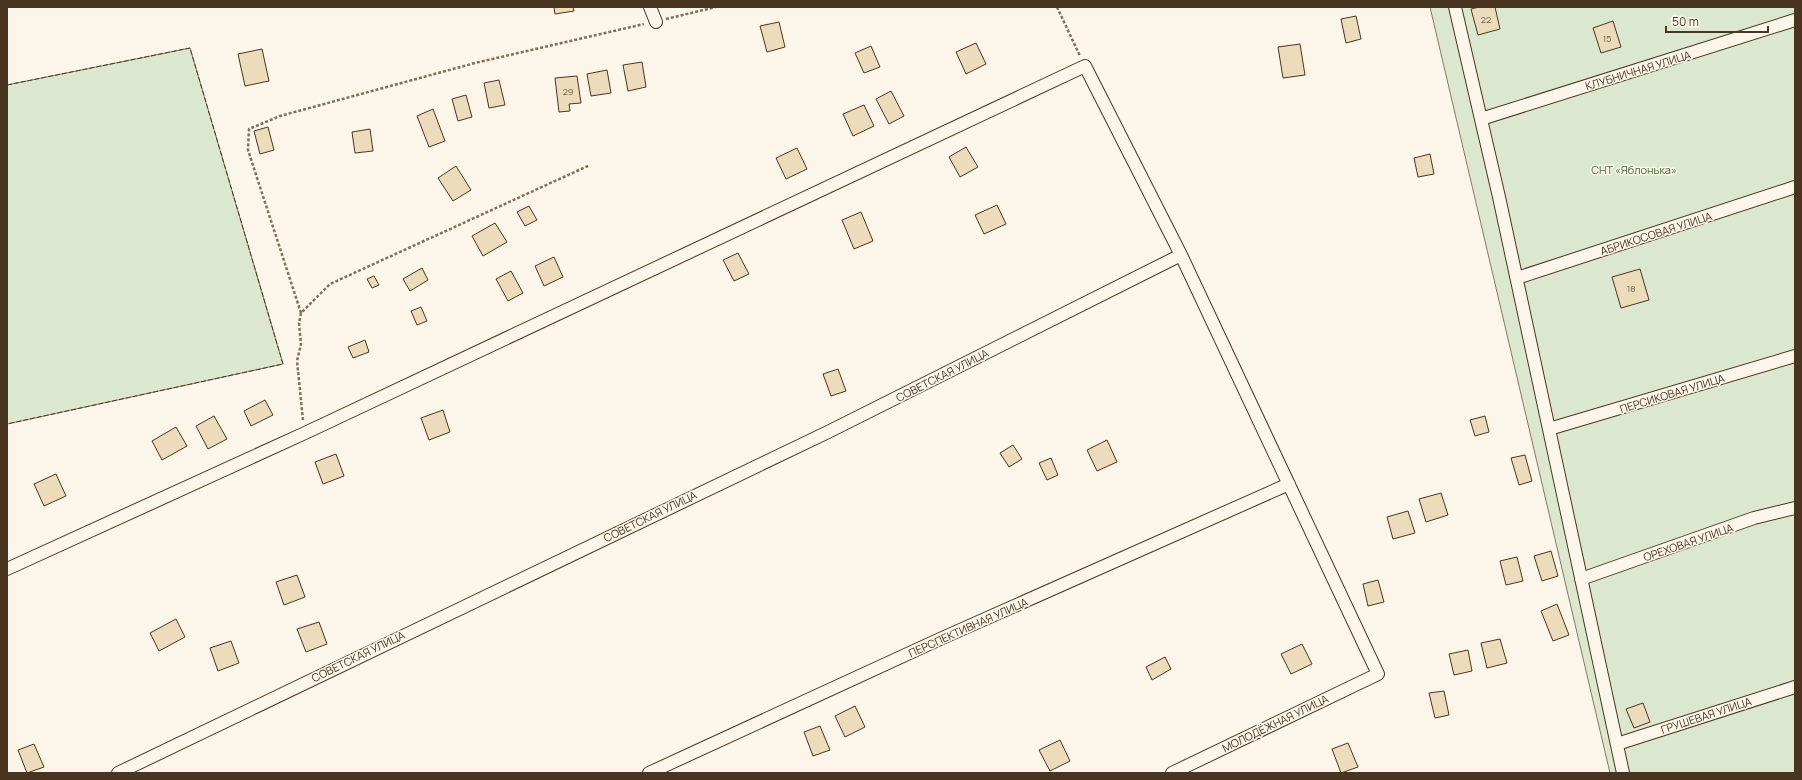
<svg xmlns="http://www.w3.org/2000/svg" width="1802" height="780" font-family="Manrope,sans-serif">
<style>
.green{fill:#dce7d0;stroke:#887966}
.building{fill:#ecdcbc;stroke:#4a3520}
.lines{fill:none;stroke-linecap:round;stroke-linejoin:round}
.minor-casing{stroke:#4a3520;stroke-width:14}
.path{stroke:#7f6f5c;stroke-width:2.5;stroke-dasharray:3 2;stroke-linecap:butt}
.minor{stroke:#fbf6e9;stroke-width:12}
.fence{stroke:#4a3520;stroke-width:1;stroke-dasharray:5 2;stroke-linecap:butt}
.labels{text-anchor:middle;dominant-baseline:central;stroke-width:3;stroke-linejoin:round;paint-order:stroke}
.number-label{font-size:9px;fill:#725f47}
.street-label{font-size:11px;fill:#4a3520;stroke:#fbf6e9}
.park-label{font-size:11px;fill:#436837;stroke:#fbf6e9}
</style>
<rect width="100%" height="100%" fill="#fbf6e9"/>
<!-- green -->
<path class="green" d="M1430 7H1795V773H1610Z
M190 48 283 364 7 424V85Z"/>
<!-- building -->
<path class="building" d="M554 7H573L574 11 555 14Z
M1479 7H1495L1500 29 1478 35 1471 9Z
M1356 16 1361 39 1346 43 1341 19Z
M1613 21 1621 47 1601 53 1593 28Z
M779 22 785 47 767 52 760 26Z
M976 43 986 64 966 74 956 52Z
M1300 44 1305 75 1283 78 1278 47Z
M871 46 880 67 864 73 855 53Z
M262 49 269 81 245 86 238 54Z
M642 62 646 87 628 91 623 65Z
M607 70 611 93 591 96 587 74Z
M577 76 581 103 569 104 570 111 559 112 555 78Z
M499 80 505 105 489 108 484 83Z
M891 91 904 116 889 124 876 99Z
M466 95 472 117 458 121 452 99Z
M864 105 874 126 853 136 843 114Z
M433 109 445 141 429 147 417 116Z
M268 127 274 150 260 154 254 131Z
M370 129 373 151 355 153 352 132Z
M966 147 978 167 960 177 949 157Z
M797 148 807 169 786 179 776 158Z
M1430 154 1434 174 1418 177 1414 158Z
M456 166 471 190 453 201 438 178Z
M997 205 1006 224 984 234 975 215Z
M529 206 537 220 525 226 517 212Z
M861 212 873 241 854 249 842 220Z
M495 223 507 242 483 256 472 236Z
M738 253 749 274 734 281 723 260Z
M554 257 563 277 544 286 535 266Z
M422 268 428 280 410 291 403 279Z
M1640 269 1649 300 1621 308 1612 277Z
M511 271 523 293 508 301 496 279Z
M374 276 379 285 372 288 367 279Z
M421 307 427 321 417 325 411 311Z
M365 340 369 352 353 358 348 347Z
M838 369 846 391 831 396 823 374Z
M265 400 273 415 251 426 244 411Z
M443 410 450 432 429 440 421 418Z
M214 416 227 439 208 449 196 426Z
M1485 416 1489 432 1475 436 1470 420Z
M176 427 187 446 162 460 152 441Z
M1107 440 1117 462 1097 471 1087 450Z
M1013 445 1022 459 1009 467 1000 453Z
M336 454 344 476 323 484 315 462Z
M1525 455 1532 481 1519 485 1511 458Z
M1051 458 1058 475 1047 480 1039 463Z
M56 474 66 496 44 506 34 484Z
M1441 493 1448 515 1426 522 1419 499Z
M1408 511 1415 533 1393 539 1387 517Z
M1551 551 1558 576 1542 581 1534 556Z
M1517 557 1523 581 1506 585 1500 561Z
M297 575 305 597 284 605 276 582Z
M1378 580 1384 602 1368 606 1363 584Z
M1557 604 1569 635 1553 641 1541 611Z
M176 619 185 637 159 651 150 633Z
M319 622 327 644 306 652 297 629Z
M1500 639 1507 663 1487 668 1481 643Z
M231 641 239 663 218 671 210 648Z
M1302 644 1312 664 1291 674 1281 654Z
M1468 650 1472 671 1454 675 1449 654Z
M1165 657 1171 669 1152 680 1146 667Z
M1444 691 1449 715 1435 718 1429 693Z
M1643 703 1650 722 1634 728 1626 709Z
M855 706 865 727 845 737 835 716Z
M820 726 830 750 813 756 804 732Z
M1060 740 1070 761 1050 771 1039 750Z
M1348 743 1358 767 1341 773 1332 749Z
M34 744 44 767 27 773 18 750Z"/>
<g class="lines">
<defs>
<path id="minor" d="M650 7 656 22
M1455 7 1499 197 1623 773
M1481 119 1795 20
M1517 278 1795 187
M1549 429 1795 356
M7 569 305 433 1085 66 1181 255 1378 674 1172 773
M1581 579 1754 518 1795 508
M1617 744 1795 687
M118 773 828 432 1181 255
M649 773 940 639 1289 484"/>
</defs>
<!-- minor casing -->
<use href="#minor" class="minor-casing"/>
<!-- path -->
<path class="path" d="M1057 7 1080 56
M666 19 716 7
M301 313 248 150 249 129 280 116 475 63 644 24
M303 420 297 361 301 344 299 323 301 313 330 284 590 165"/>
<!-- minor -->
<use href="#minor" class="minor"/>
<!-- fence -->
<path class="fence" d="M7 85 190 48 283 364 7 424"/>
</g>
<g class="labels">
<!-- number labels -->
<g class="number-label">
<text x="1486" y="19">22</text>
<text x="1607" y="38">15</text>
<text x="568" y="91">29</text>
<text x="1631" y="288">18</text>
</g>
<!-- street labels -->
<g class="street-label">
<text transform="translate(1638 70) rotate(-17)">КЛУБНИЧНАЯ УЛИЦА</text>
<text transform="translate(1656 233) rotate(-18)">АБРИКОСОВАЯ УЛИЦА</text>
<text transform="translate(942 375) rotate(-27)">СОВЕТСКАЯ УЛИЦА</text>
<text transform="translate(1672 393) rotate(-17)">ПЕРСИКОВАЯ УЛИЦА</text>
<text transform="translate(650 516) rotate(-26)">СОВЕТСКАЯ УЛИЦА</text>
<text transform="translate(1688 542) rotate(-19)">ОРЕХОВАЯ УЛИЦА</text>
<text transform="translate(968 627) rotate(-24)">ПЕРСПЕКТИВНАЯ УЛИЦА</text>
<text transform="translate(358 656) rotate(-26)">СОВЕТСКАЯ УЛИЦА</text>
<text transform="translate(1706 715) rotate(-18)">ГРУШЕВАЯ УЛИЦА</text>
<text transform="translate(1275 723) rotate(-26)">МОЛОДЁЖНАЯ УЛИЦА</text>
</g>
<!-- park labels -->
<g class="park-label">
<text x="1634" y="169">СНТ «Яблонька»</text>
</g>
</g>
<!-- border -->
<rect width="1802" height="780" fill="none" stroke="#4a3520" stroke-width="16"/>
<!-- scale -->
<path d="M1666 26v6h102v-6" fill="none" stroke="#4a3520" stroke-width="2"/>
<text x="1672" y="26" font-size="12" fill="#4a3520" stroke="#fbf6e9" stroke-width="3" paint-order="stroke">50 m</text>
</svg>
